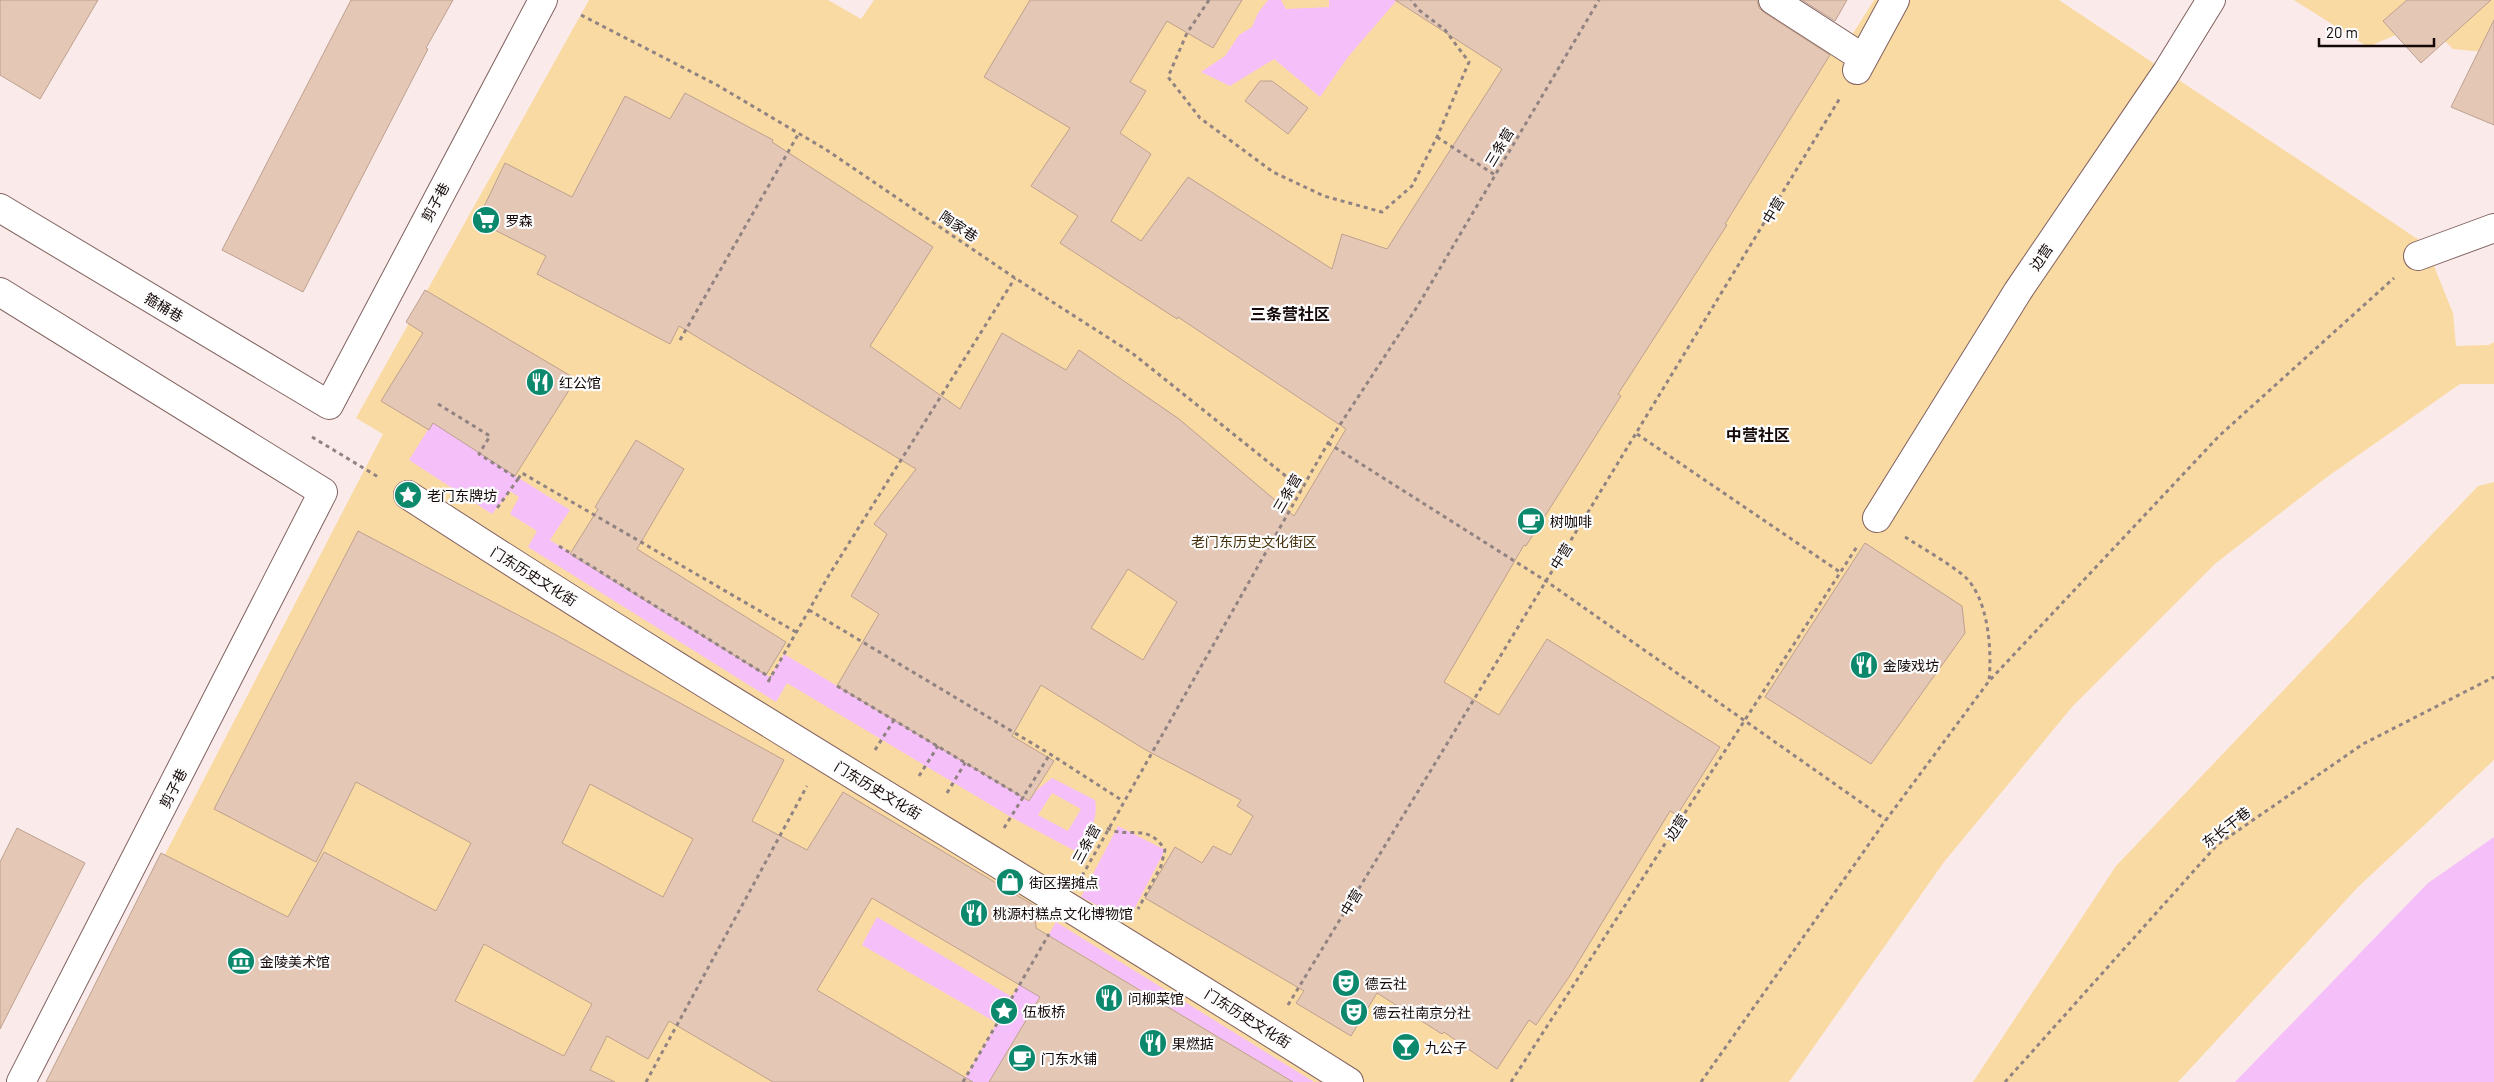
<svg xmlns="http://www.w3.org/2000/svg" width="2494" height="1082" font-family="Barlow,'Noto Sans SC',sans-serif">
<style>
.green{fill:#fadaa3}
.water{fill:#f5c0fa;fill-rule:evenodd}
.building{fill:#e5c7b5;stroke:#bda08f;fill-rule:evenodd}
.lines{fill:none;stroke-linecap:round;stroke-linejoin:round}
.pedestrian-casing{stroke:#81615f;stroke-width:30}
.minor-casing{stroke:#81615f;stroke-width:30}
.path{stroke:#908382;stroke-width:3;stroke-dasharray:4 4;stroke-linecap:butt}
.pedestrian{stroke:#fff;stroke-width:28}
.minor{stroke:#fff;stroke-width:28}
.labels{text-anchor:middle;dominant-baseline:central;stroke-width:4.5;stroke-linejoin:round;paint-order:stroke}
.street-label{font-size:14px;fill:#140908;stroke:#fcfcfc}
.poi-label{font-size:14px;fill:#140908;stroke:#fcfcfc;text-anchor:start}
.park-label{font-size:14px;fill:#443109;stroke:#fcfcfc}
.quarter-label{font-size:16px;font-weight:bold;fill:#140908;stroke:#fcfcfc}
</style>
<rect width="100%" height="100%" fill="#faebea"/>
<!-- green -->
<path class="green" d="M589 0H828L861 19 874 0H1793L1852 35 1874 0H2059L2425 244 2453 313 2456 346 2489 345 2494 342V384H2460L2327 477 2216 563 2072 707 1944 862 1789 1082H47L383 434 356 418Z
M2294 0H2494V53L2453 49 2425 22 2368 47Z
M2494 482V760L2358 887 2178 1082H1973L2116 866 2478 486Z"/>
<!-- water -->
<path class="water" d="M1268 0H1281L1286 9 1329 7V0H1397L1348 57 1320 97 1274 59 1230 86 1201 72 1225 56 1239 35 1252 27 1258 13Z
M471 361 511 385 471 448 570 510 550 540 770 677 784 654 1029 801 1037 790 1052 778 1095 800C1099 819 1088 836 1079 853L1011 817 787 683 776 702 528 547 537 531 510 514 519 497 510 491 492 514 409 460ZM1052 793 1081 809 1068 831 1038 815Z
M1118 826 1165 850 1128 921 1081 897Z
M2494 837V1082H2235L2428 883Z
M877 917 1012 997 1056 922 1314 1082H1293L1069 947 989 1082H963L997 1023 862 945Z"/>
<!-- building -->
<path class="building" d="M0 0H98L40 99 0 75Z
M351 0H453L426 48 428 49 303 292 222 250Z
M1030 0H1242L1213 48 1167 21 1130 82 1146 91 1120 133 1151 154 1111 221 1141 241 1188 177 1332 269 1342 234 1387 249 1502 69 1395 0H1757L1759 8 1765 13 1830 55 1725 224 1727 225 1618 394 1621 396 1526 546 1524 545 1444 682 1499 715 1547 639 1720 747 1677 815 1670 811 1569 977 1536 1025 1529 1020 1497 1069 1444 1032 1442 1034 1377 993 1351 1036 1296 1003 1304 991 1145 898 1175 847 1202 863 1213 846 1231 855 1253 816 1237 806 1241 800 1144 749 1041 685 1012 736 1054 761 1029 801 837 686 879 614 851 596 887 534 874 524 916 469 679 326 670 344 537 274 546 256 477 221 505 163 572 197 625 96 670 119 685 93 773 140 772 142 933 247 870 346 960 409 1002 333 1066 370 1079 350 1179 419 1294 516 1346 429 1178 317 1177 319 1060 243 1078 216 1031 186 1070 128 984 77ZM1128 569 1177 602 1143 660 1091 628Z
M1802 0H1847L1835 21Z
M2407 0H2491L2421 63 2383 21Z
M2494 20V125L2451 107Z
M1260 81H1272L1308 108 1288 134 1245 101Z
M425 290 576 379 515 476 433 423 429 430 381 401 423 333 406 322Z
M636 440 684 469 637 549 786 642 766 675 570 554 598 509 595 507Z
M358 531 556 635 784 760 752 821 807 850 843 792 1035 906 1036 928 1293 1082H989L1040 997 872 898 817 990 973 1082H773L669 1021 648 1059 607 1036 590 1070 615 1082H46L161 853 288 917 324 852 436 911 471 843 356 782 316 862 214 809ZM590 784 693 839 663 897 562 843ZM484 944 592 1004 564 1056 455 1001Z
M1865 543 1962 606 1965 633 1871 764 1765 697Z
M17 828 85 863 0 1029V862Z"/>
<g class="lines">
<defs>
<path id="pedestrian" d="M408 495C718 697 1037 884 1349 1082"/>
<path id="minor" d="M1773 0 1863 58
M1857 70 1895 0
M0 208 329 405 543 0
M2418 256 2494 228
M0 292 323 492 21 1082
M1877 518 2018 291 2166 73 2211 0"/>
</defs>
<!-- pedestrian casing -->
<use href="#pedestrian" class="pedestrian-casing"/>
<!-- minor casing -->
<use href="#minor" class="minor-casing"/>
<!-- path -->
<path class="path" d="M1209 0 1187 33 1168 77 1200 118 1273 172 1324 196 1382 212 1412 186 1437 137 1469 62 1445 30 1419 10 1411 0
M581 15 717 85 825 149 1015 278 1132 353 1302 489
M1437 137 1495 175
M680 340 799 133
M438 404 490 436 479 454 518 479 495 511
M1637 434 1840 572
M312 437 380 478
M1328 443 1546 581 1886 820
M518 479 522 473 796 632
M1905 537C1924 549 1945 561 1963 575 1989 597 1992 651 1989 681
M559 546 771 678
M809 610 1050 754 1123 801
M768 682 829 575 1015 278
M837 686 1024 798
M875 750 894 720
M919 776 938 746
M947 793 965 763
M1004 828 1050 754
M1107 828C1128 840 1147 821 1165 850L1161 866 1138 909
M1082 876 1328 443 1417 307 1599 0
M1288 1005 1840 98
M646 1082 807 786
M963 1082 1049 934
M1511 1082 1858 545
M1701 1082 1886 820 1989 681 2219 436 2394 278
M2005 1082 2217 845 2363 744 2494 677"/>
<!-- pedestrian -->
<use href="#pedestrian" class="pedestrian"/>
<!-- minor -->
<use href="#minor" class="minor"/>
</g>
<!-- icons -->
<defs>
<symbol id="supermarket-disc" viewBox="-11 -11 22 22"><circle r="9.5" fill="#0c896d" stroke="#fcfcfc"/><path d="M-6-5.5h2.5l.6 2H6L4.5 2H-2.5L-4.4-4H-6ZM-1.5 3.2a1.3 1.3 0 1 0 .1 0ZM3 3.2a1.3 1.3 0 1 0 .1 0Z" fill="#fff"/></symbol>
<symbol id="restaurant-disc" viewBox="-11 -11 22 22"><circle r="9.5" fill="#0c896d" stroke="#fcfcfc"/><path d="M-5-6h1v4h1v-4h1v4h1v-4h1v5L-1.5 .5V6h-2V.5L-5-1ZM5-6V6H3V1.5H1.5Q1.5-4 5-6Z" fill="#fff"/></symbol>
<symbol id="sight-disc" viewBox="-11 -11 22 22"><circle r="9.5" fill="#0c896d" stroke="#fcfcfc"/><path d="M0-6L1.8-2.2L6-1.7L2.9 1.2L3.7 5.4L0 3.3L-3.7 5.4L-2.9 1.2L-6-1.7L-1.8-2.2Z" fill="#fff"/></symbol>
<symbol id="cafe-disc" viewBox="-11 -11 22 22"><circle r="9.5" fill="#0c896d" stroke="#fcfcfc"/><path d="M-5.5-4.5H6V0H3Q3 3.5 0 3.5H-2.5Q-5.5 3.5-5.5 0ZM3-3.2v2h1.7v-2ZM-6 4.5H4V6H-6Z" fill="#fff"/></symbol>
<symbol id="shop-disc" viewBox="-11 -11 22 22"><circle r="9.5" fill="#0c896d" stroke="#fcfcfc"/><path d="M-5-2.5h2.3a2.7 3.5 0 0 1 5.4 0H5L5.5 6h-11ZM-1.5-2.5h3a1.5 2.3 0 0 0-3 0Z" fill="#fff"/></symbol>
<symbol id="museum-disc" viewBox="-11 -11 22 22"><circle r="9.5" fill="#0c896d" stroke="#fcfcfc"/><path d="M0-6L6-3V-2H-6V-3ZM-5-1h2V3h-2ZM-1-1h2V3h-2ZM3-1h2V3H3ZM-6 4H6V6H-6Z" fill="#fff"/></symbol>
<symbol id="theatre-disc" viewBox="-11 -11 22 22"><circle r="9.5" fill="#0c896d" stroke="#fcfcfc"/><path d="M-5-5.5Q0-4 5-5.5V0Q5 5 0 6Q-5 5-5 0ZM-3.3-2.5H-1v1.5H-3.3ZM1-2.5H3.3v1.5H1ZM-2.8 1Q0 5.5 2.8 1Z" fill="#fff"/></symbol>
<symbol id="bar-disc" viewBox="-11 -11 22 22"><circle r="9.5" fill="#0c896d" stroke="#fcfcfc"/><path d="M-6-5H6L.8 .8V4.5H3.5V6h-7V4.5H-.8V.8Z" fill="#fff"/></symbol>
</defs>
<g fill-rule="evenodd">
<use href="#supermarket-disc" x="470" y="204" width="32" height="32"/>
<use href="#restaurant-disc" x="524" y="366" width="32" height="32"/>
<use href="#sight-disc" x="392" y="479" width="32" height="32"/>
<use href="#cafe-disc" x="1515" y="505" width="32" height="32"/>
<use href="#restaurant-disc" x="1848" y="649" width="32" height="32"/>
<use href="#shop-disc" x="994" y="866" width="32" height="32"/>
<use href="#restaurant-disc" x="958" y="897" width="32" height="32"/>
<use href="#museum-disc" x="225" y="945" width="32" height="32"/>
<use href="#theatre-disc" x="1330" y="967" width="32" height="32"/>
<use href="#restaurant-disc" x="1093" y="982" width="32" height="32"/>
<use href="#sight-disc" x="988" y="995" width="32" height="32"/>
<use href="#theatre-disc" x="1338" y="996" width="32" height="32"/>
<use href="#restaurant-disc" x="1137" y="1027" width="32" height="32"/>
<use href="#bar-disc" x="1390" y="1031" width="32" height="32"/>
<use href="#cafe-disc" x="1006" y="1042" width="32" height="32"/>
</g>
<g class="labels">
<!-- street labels -->
<g class="street-label">
<text transform="translate(1499 147) rotate(-59)">三条营</text>
<text transform="translate(435 202) rotate(-62)">剪子巷</text>
<text transform="translate(1773 210) rotate(-59)">中营</text>
<text transform="translate(959 226) rotate(34)">陶家巷</text>
<text transform="translate(2041 257) rotate(-56)">边营</text>
<text transform="translate(164 307) rotate(31)">箍桶巷</text>
<text transform="translate(1287 493) rotate(-60)">三条营</text>
<text transform="translate(1561 556) rotate(-58)">中营</text>
<text transform="translate(534 576) rotate(32)">门东历史文化街</text>
<text transform="translate(173 788) rotate(-63)">剪子巷</text>
<text transform="translate(878 790) rotate(31)">门东历史文化街</text>
<text transform="translate(1676 827) rotate(-57)">边营</text>
<text transform="translate(2226 827) rotate(-38)">东长干巷</text>
<text transform="translate(1086 844) rotate(-62)">三条营</text>
<text transform="translate(1351 902) rotate(-59)">中营</text>
<text transform="translate(1248 1018) rotate(32)">门东历史文化街</text>
</g>
<!-- poi labels -->
<g class="poi-label">
<text x="505" y="220">罗森</text>
<text x="559" y="382">红公馆</text>
<text x="427" y="495">老门东牌坊</text>
<text x="1550" y="521">树咖啡</text>
<text x="1883" y="665">金陵戏坊</text>
<text x="1029" y="882">街区摆摊点</text>
<text x="993" y="913">桃源村糕点文化博物馆</text>
<text x="260" y="961">金陵美术馆</text>
<text x="1365" y="983">德云社</text>
<text x="1128" y="998">问柳菜馆</text>
<text x="1023" y="1011">伍板桥</text>
<text x="1373" y="1012">德云社南京分社</text>
<text x="1172" y="1043">果燃掂</text>
<text x="1425" y="1047">九公子</text>
<text x="1041" y="1058">门东水铺</text>
</g>
<!-- park labels -->
<g class="park-label">
<text x="1254" y="541">老门东历史文化街区</text>
</g>
<!-- quarter labels -->
<g class="quarter-label">
<text x="1290" y="313">三条营社区</text>
<text x="1758" y="434">中营社区</text>
</g>
</g>
<!-- scale -->
<path d="M2319 38v8h115v-8" fill="none" stroke="#140908" stroke-width="2.5"/>
<text x="2326" y="38" font-size="15" fill="#140908" stroke="#fcfcfc" stroke-width="4" paint-order="stroke">20 m</text>
</svg>
